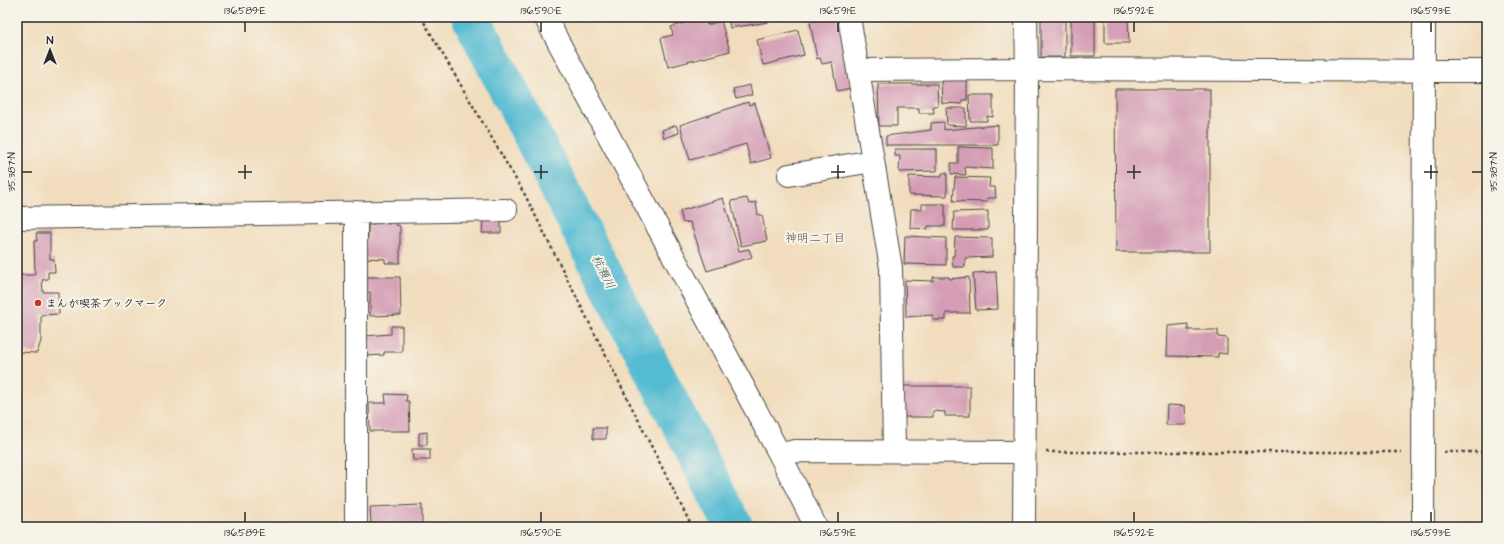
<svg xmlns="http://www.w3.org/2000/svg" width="1504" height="544" font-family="'Architects Daughter','Klee One',sans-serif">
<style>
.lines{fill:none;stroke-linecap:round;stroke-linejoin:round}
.river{stroke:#54bbd2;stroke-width:39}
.building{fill:#d49db5}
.minor-casing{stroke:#494641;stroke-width:24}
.path{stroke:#494641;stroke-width:2.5;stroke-dasharray:3 3;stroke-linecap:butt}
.minor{stroke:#fff;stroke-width:22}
.ticks{fill:none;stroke:#2b2b2b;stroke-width:1.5}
.poi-dot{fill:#c8321e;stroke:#f7f3e8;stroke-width:1.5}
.labels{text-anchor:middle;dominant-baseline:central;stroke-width:4;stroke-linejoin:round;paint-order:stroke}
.poi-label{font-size:11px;font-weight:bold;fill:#2b2b2b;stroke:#f7f3e8;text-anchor:start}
.neighbourhood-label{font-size:12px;fill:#66535b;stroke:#f7f3e8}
.water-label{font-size:12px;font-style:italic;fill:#37565d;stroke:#f7f3e8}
.neatline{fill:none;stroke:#2b2b2b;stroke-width:1.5}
.ticks-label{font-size:10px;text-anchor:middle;fill:#2b2b2b}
</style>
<rect width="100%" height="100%" fill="#f7f3e8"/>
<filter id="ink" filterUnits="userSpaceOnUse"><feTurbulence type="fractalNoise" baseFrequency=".025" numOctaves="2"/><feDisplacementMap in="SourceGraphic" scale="8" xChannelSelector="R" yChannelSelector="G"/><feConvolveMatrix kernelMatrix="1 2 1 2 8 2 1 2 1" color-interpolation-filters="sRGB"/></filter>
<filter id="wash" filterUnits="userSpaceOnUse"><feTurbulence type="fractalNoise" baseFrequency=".012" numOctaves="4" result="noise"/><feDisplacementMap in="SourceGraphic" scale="16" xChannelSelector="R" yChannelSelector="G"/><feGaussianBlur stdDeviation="0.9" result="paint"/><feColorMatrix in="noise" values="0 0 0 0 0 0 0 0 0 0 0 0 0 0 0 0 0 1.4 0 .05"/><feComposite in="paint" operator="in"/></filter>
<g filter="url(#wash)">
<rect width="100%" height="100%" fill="#f1ddbd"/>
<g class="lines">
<!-- river -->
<path class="river" d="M471 17 734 527"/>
</g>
<g id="blocks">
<!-- building -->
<path class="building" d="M705 17 707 25 721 21 730 51 668 67 661 38 673 35 671 27Z
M728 17H767L768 22 730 28Z
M835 17H838L851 88 837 91 832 62 822 64 820 58 817 59 810 22Z
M1041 17H1065V57H1041Z
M1071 17H1095V56H1071Z
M1105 17H1128L1129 43H1105Z
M798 30 804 55 763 65 757 40Z
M941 80H967V100H962V104L942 103Z
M878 84H937L938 106H933L934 113H919V108H897V126H879Z
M750 85 752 95 736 99 733 89Z
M1115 89H1210V252H1116Z
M969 95H993V117L987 116V121H970Z
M748 102 749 105 755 103 771 158 751 164 746 144 690 160 680 125Z
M946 108H966V126L947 125Z
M944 122V130L998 125V145H886V136L931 130V123Z
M676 125 679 133 664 138 662 130Z
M958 147 993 148V169L965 167 966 175 951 174V163H958Z
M895 149H937V171L899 172 900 156H895Z
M942 173H947V196L909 195V176L942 177Z
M955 177 990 178 989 187H995L996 198H987V202L953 201Z
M723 198 739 251 749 249 752 257 707 271 690 222 683 223 680 211Z
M747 198 749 204 756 202 758 215H762L767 241 741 246 731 201Z
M922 204H945V226H928V229L910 228 911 209H922Z
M988 211V230H953L954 212Z
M390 220H396V225L400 226V263H385V259L364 258 365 239 368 238V225H374V223L390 224Z
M483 221H501V233H482Z
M36 233H50V259H54L55 272H48V279L42 280 43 292H58L59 314 41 315V341L37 353 17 352V275H35L34 241H37Z
M905 236 946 238V265L904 264Z
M955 237 992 238V257L965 258V267H953L952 256H954Z
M996 272 998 309 976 310 973 273Z
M365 277H400L401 315 370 316V292H365Z
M933 277H949V279L969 277 970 313H946V320H933V315L906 317 905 280 933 281Z
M1188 324V330H1218V337L1227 338V354L1218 353V357L1167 356 1168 326Z
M391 326H402V352H384V355L366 356 365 336 391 334Z
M904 386H970V416H945V412L933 411V417H904Z
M385 394 407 395 406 401H409L410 431H370L369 403H386Z
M1167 405 1185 406 1186 425H1166Z
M593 428H606V439H593Z
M427 432V445H419V433Z
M412 449H430V460H413Z
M422 505V527H390V524H371L370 507Z"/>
</g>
</g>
<g filter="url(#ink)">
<use href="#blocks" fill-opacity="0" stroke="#494641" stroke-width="1"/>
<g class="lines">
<defs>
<path id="minor" d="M545 17 780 455 816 527
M849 17 891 268 894 451
M858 70 1027 69 1487 71
M789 175 873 161
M356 212V527
M17 218 506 210
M780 455 794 451 1024 452
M1024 527 1027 69 1026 17
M1423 527 1424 17"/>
</defs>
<!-- minor casing -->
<use href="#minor" class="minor-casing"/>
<!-- path -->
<path class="path" d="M421 17 525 195 692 527
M1046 452H1401
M1444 452H1487"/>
<!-- minor -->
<use href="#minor" class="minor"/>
</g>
</g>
<!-- ticks -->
<path class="ticks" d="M245 22V32M541 22V32M838 22V32M1134 22V32M1431 22V32M245 165V179M541 165V179M838 165V179M1134 165V179M1431 165V179M22 172H32M238 172H252M534 172H548M831 172H845M1127 172H1141M1424 172H1438M1472 172H1482M245 512V522M541 512V522M838 512V522M1134 512V522M1431 512V522"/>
<!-- markers -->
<circle class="poi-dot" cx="38" cy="303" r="4"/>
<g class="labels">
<!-- poi labels -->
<g class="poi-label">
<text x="46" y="303">まんが喫茶ブックマーク</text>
</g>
<!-- neighbourhood labels -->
<g class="neighbourhood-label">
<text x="815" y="238">神明二丁目</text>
</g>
<!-- water labels -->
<g class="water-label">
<text transform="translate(603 272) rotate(63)">杭瀬川</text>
</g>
</g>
<!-- margin -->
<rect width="1504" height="544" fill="none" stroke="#f7f3e8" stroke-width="44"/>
<!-- north arrow -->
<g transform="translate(50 50)" stroke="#f7f3e8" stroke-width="3" paint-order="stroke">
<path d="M0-3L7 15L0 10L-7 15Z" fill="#2b2b2b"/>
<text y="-6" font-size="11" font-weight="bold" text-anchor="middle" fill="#2b2b2b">N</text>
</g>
<rect x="22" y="22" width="1460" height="500" class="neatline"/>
<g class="ticks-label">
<text x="245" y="14">136.589°E</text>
<text x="541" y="14">136.590°E</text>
<text x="838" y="14">136.591°E</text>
<text x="1134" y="14">136.592°E</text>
<text x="1431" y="14">136.593°E</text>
<text transform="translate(11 172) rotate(-90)" y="4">35.387°N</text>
<text transform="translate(1493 172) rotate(-90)" y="4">35.387°N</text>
<text x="245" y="536">136.589°E</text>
<text x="541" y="536">136.590°E</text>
<text x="838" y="536">136.591°E</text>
<text x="1134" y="536">136.592°E</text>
<text x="1431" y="536">136.593°E</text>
</g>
</svg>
